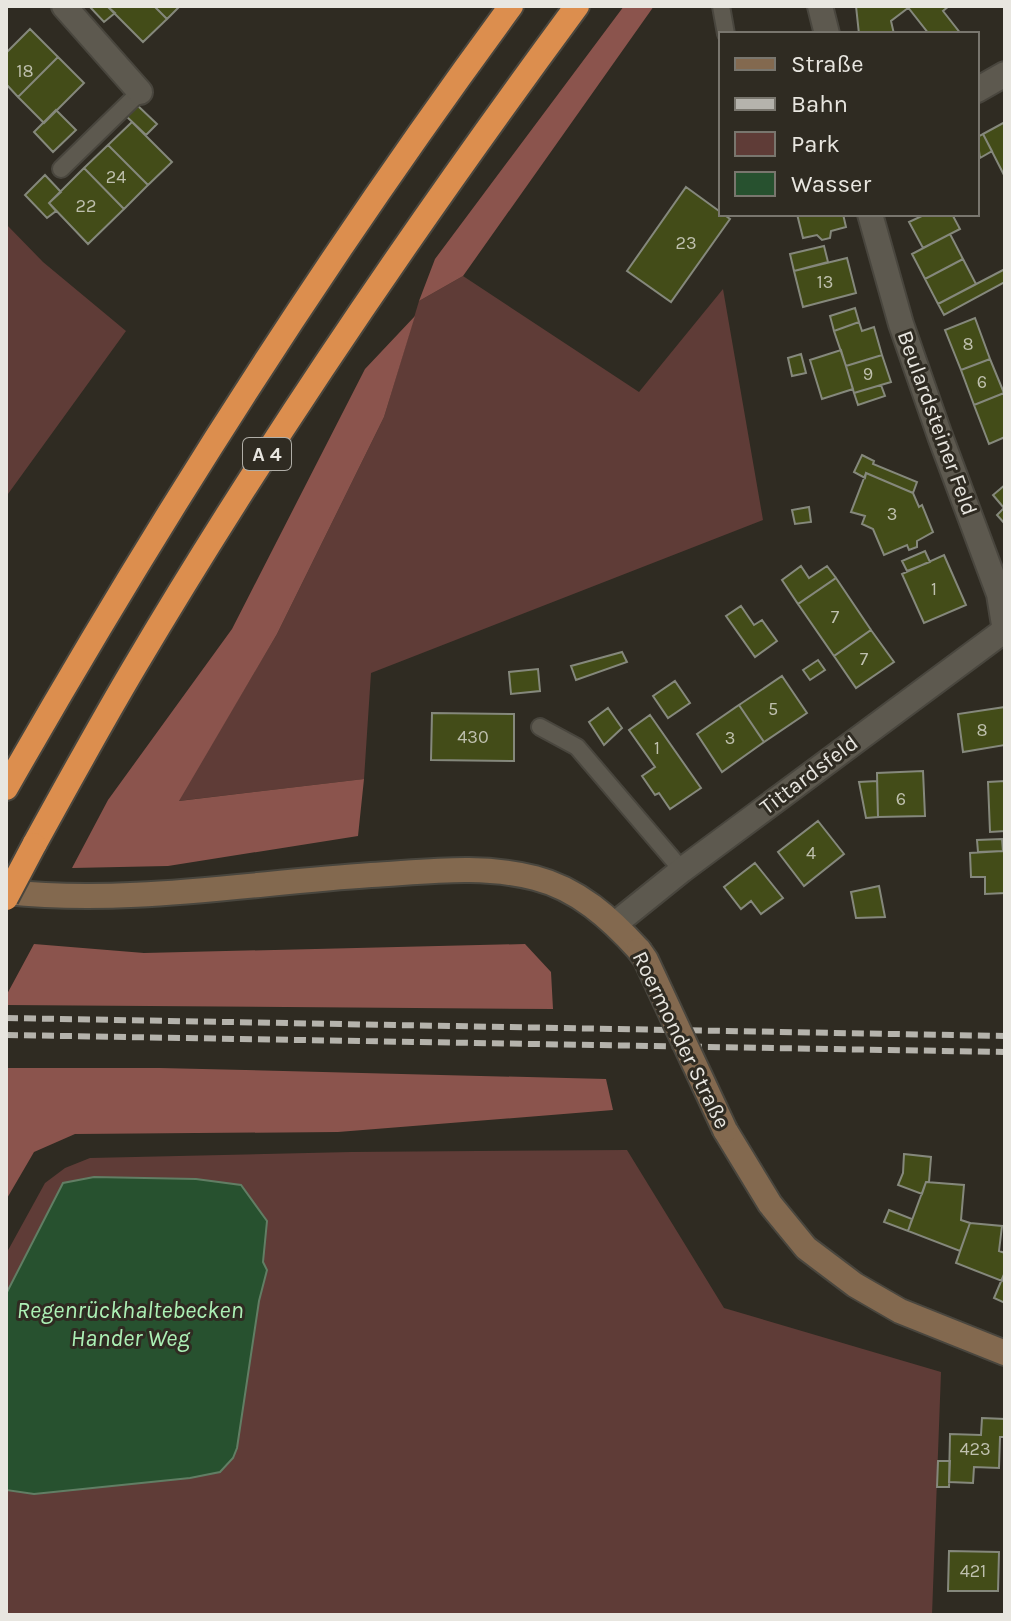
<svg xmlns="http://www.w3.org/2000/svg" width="1011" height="1621" font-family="Karla,sans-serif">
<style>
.green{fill:#5f3c37}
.forest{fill:#8b544d}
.water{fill:#27512f;stroke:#617e64;stroke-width:2}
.building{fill:#434c18;stroke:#85887c;stroke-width:2}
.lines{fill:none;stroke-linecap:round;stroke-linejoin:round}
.service-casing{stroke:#49463e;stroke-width:20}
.minor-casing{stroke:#49463e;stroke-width:28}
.secondary-casing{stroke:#49463e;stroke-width:28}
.motorway-casing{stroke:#49463e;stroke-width:28}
.service{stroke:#5d594f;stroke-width:16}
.minor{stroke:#5d594f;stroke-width:24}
.secondary{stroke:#83694f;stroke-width:24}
.motorway{stroke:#dc8e4e;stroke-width:24}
.rail{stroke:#b5b3ac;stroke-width:6;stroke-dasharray:12 6;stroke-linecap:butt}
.secondary-bridge-casing{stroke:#49463e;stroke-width:28;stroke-linecap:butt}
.motorway-bridge-casing{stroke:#49463e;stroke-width:28;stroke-linecap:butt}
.secondary-bridge{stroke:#83694f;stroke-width:24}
.motorway-bridge{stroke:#dc8e4e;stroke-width:24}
.labels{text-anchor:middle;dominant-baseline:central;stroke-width:6;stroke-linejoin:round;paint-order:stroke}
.number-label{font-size:18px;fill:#bfc0ae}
.shield{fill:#2f2b22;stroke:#b0aea7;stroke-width:2}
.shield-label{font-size:20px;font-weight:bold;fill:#e8e6e0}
.street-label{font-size:22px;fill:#e8e6e0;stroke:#2f2b22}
.water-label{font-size:24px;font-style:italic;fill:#acf0b5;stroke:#2f2b22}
</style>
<rect width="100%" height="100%" fill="#2f2b22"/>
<!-- green -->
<path class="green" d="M6 224 43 262 126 331 8 494 6 493Z
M463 276 639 392 723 289 763 520 371 673 364 779 178 801 277 634 384 417 419 301Z
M627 1150 724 1308 941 1372 932 1615H6V1254L45 1183 65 1168 90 1158 351 1152Z"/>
<!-- forest -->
<path class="forest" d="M624 6H654L463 276 419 301 435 259Z
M415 316 384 417 277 634 179 801 364 779 358 836 168 866 72 868 108 800 232 629 365 369Z
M34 944 144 953 525 944 551 972 553 1009 6 1005V996Z
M6 1068H160L606 1079 613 1110 338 1132 75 1134 34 1152 6 1200Z"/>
<!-- water -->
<path class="water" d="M94 1177 196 1179 241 1185 267 1221 263 1262 267 1270 259 1301 237 1448 233 1458 220 1472 190 1478 34 1494 6 1490V1294L63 1183Z"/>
<!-- building -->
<path class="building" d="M89 6H107L115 13 104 22Z
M107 6H154L167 19 143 42Z
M154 6H180L167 19Z
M856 6H907L908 8 891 21 894 34H859Z
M907 6H949L943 11 961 34H929Z
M30 29 58 57 18 97 6 84V53Z
M58 57 84 83 44 123 18 97Z
M137 105 157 124 146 135 126 116Z
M56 110 76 130 53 152 34 132Z
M132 122 172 162 148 185 108 145Z
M1005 122V177L983 134Z
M983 134 992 151 980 158 977 137Z
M108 145 148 185 124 209 84 168Z
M84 168 124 209 88 244 49 203Z
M45 175 61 192 49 203 56 211 47 218 25 195Z
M686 187 730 219 671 302 627 271Z
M797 214H843L846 227 831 231 830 238 822 240 817 235 803 238Z
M926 214H952L960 229 923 248 909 222Z
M950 234 963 259 925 279 912 254Z
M824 246 828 262 794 271 790 254Z
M847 258 856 293 803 307 794 271Z
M963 259 976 284 938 304 925 279Z
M1005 269V282L944 315 938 304Z
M855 308 859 322 834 331 830 316Z
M975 318 990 359 961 370 945 330Z
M859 322 862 331 874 327 882 355 846 366 834 331Z
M841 350 853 389 822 399 810 360Z
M801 354 806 373 792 376 788 358Z
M882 355 891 382 854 393 846 366Z
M990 359 1004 393 974 405 961 370Z
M881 385 885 396 858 405 854 393Z
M1004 393 1005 437 989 444 974 405Z
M862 455 874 461 873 464 917 482 913 493 866 473 865 478 854 472Z
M866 473 913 493 919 507 922 505 933 532 917 541V547L909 550 907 545 884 555 873 529 862 524 865 516 851 512Z
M1005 485V524L997 515 1004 508 993 495Z
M809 507 811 522 795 524 792 510Z
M925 551 930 562 907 571 902 561Z
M944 555 966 605 924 623 902 574Z
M801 566 809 578 827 566 836 578 798 604 782 580Z
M836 578 871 630 834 656 798 604Z
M741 606 754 625 762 620 777 641 755 657 726 616Z
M871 630 894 662 856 688 834 656Z
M622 652 627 662 576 680 571 666Z
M818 660 825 670 810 680 803 670Z
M538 669 540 691 511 694 509 672Z
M782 676 807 713 764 742 739 705Z
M675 681 690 703 668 718 653 696Z
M739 705 764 742 722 772 697 734Z
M1005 707V745L963 752 958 714Z
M608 708 622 728 604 745 589 722Z
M432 713 514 714V761L431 760Z
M650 715 701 788 670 809 659 793 655 795 642 776 655 767 629 730Z
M923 771 925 816 878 817 877 773Z
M877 781 878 817 866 818 859 782Z
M1005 781V831L990 832 988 782Z
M818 821 844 854 804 886 778 852Z
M1002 839 1003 851 978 852 977 840Z
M1003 851H1005V893L985 894V877H971L970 853Z
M755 863 783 898 761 914 751 901 741 909 724 887Z
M879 886 885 917 856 918 851 892Z
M904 1154 931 1157 929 1182H926L922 1194 898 1185 903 1173Z
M926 1182 964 1185 961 1220 970 1223 960 1251 908 1231Z
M889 1210 912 1219 908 1231 884 1222Z
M970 1223 1002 1226 999 1251 1005 1253V1272L1002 1281 956 1263Z
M1005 1272V1303L994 1298Z
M982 1418 1005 1419V1437H1000L999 1468 974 1467 973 1483 949 1482 950 1434 981 1435Z
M938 1461H950L949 1487H937Z
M949 1551 999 1552 998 1591H948Z"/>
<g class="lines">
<defs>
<path id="service" d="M721 6 726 34
M61 169 140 92
M540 727 577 747 682 870"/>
<path id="minor" d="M64 6 140 92
M820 6 827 34
M977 90 1005 74
M870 214 901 324 940 436 999 594 1005 631
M615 924 682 870 1005 630"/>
<path id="secondary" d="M6 892C129 905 249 883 371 875 426 872 481 864 535 878 578 889 610 918 639 950
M725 1130 770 1204 806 1248 855 1285 900 1311 1005 1353"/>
<path id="motorway" d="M6 788C160 518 327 256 511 6
M34 845C67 785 100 725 135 666 270 438 420 219 577 6"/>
</defs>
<!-- service casing -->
<use href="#service" class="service-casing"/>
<!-- minor casing -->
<use href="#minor" class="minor-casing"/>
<!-- secondary casing -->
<use href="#secondary" class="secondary-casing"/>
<!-- motorway casing -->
<use href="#motorway" class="motorway-casing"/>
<!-- service -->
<use href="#service" class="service"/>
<!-- minor -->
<use href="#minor" class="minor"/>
<!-- secondary -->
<use href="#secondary" class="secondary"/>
<!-- motorway -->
<use href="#motorway" class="motorway"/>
<!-- rail -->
<path class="rail" d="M6 1018 1005 1036
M6 1035 1005 1052"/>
<defs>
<path id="secondary-bridge" d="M639 950 646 960 725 1130"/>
<path id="motorway-bridge" d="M6 898 34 845"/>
</defs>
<!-- secondary-bridge casing -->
<use href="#secondary-bridge" class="secondary-bridge-casing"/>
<!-- motorway-bridge casing -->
<use href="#motorway-bridge" class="motorway-bridge-casing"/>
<!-- secondary-bridge -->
<use href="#secondary-bridge" class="secondary-bridge"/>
<!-- motorway-bridge -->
<use href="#motorway-bridge" class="motorway-bridge"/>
</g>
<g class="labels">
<!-- number labels -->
<g class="number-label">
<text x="25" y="71">18</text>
<text x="116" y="177">24</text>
<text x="86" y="206">22</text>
<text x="686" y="243">23</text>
<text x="825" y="282">13</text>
<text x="968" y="344">8</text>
<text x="868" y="374">9</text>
<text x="982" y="382">6</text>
<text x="892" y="514">3</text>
<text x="934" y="589">1</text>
<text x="835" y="617">7</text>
<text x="864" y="659">7</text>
<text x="773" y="709">5</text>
<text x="982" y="730">8</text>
<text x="473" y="737">430</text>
<text x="730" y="738">3</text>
<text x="657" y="748">1</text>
<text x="901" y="799">6</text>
<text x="811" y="853">4</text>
<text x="975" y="1449">423</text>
<text x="973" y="1571">421</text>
</g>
<!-- shield labels -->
<rect class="shield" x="243" y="438" width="48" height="32" rx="6"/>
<g class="shield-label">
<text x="267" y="454">A 4</text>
</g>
<!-- street labels -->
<g class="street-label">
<text transform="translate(937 423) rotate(70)">Beulardsteiner Feld</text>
<text transform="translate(809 775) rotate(-37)">Tittardsfeld</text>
<text transform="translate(681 1040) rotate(64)">Roermonder Straße</text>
</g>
<!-- water labels -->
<g class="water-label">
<text x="130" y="1310">Regenrückhaltebecken<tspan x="130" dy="28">Hander Weg</tspan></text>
</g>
</g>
<!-- border -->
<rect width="1011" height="1621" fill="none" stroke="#e8e6e0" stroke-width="16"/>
<!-- legend -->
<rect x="719" y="32" width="260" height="184" fill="#2f2b22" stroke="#79766e" stroke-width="2"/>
<rect x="735" y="58" width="40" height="12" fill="#83694f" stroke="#79766e" stroke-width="2"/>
<text x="791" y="72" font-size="24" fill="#e8e6e0">Straße</text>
<rect x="735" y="98" width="40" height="12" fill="#b5b3ac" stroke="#79766e" stroke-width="2"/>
<text x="791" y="112" font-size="24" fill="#e8e6e0">Bahn</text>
<rect x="735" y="132" width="40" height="24" fill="#5f3c37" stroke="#79766e" stroke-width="2"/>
<text x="791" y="152" font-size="24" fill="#e8e6e0">Park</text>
<rect x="735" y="172" width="40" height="24" fill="#27512f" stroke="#79766e" stroke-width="2"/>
<text x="791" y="192" font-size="24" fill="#e8e6e0">Wasser</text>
</svg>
